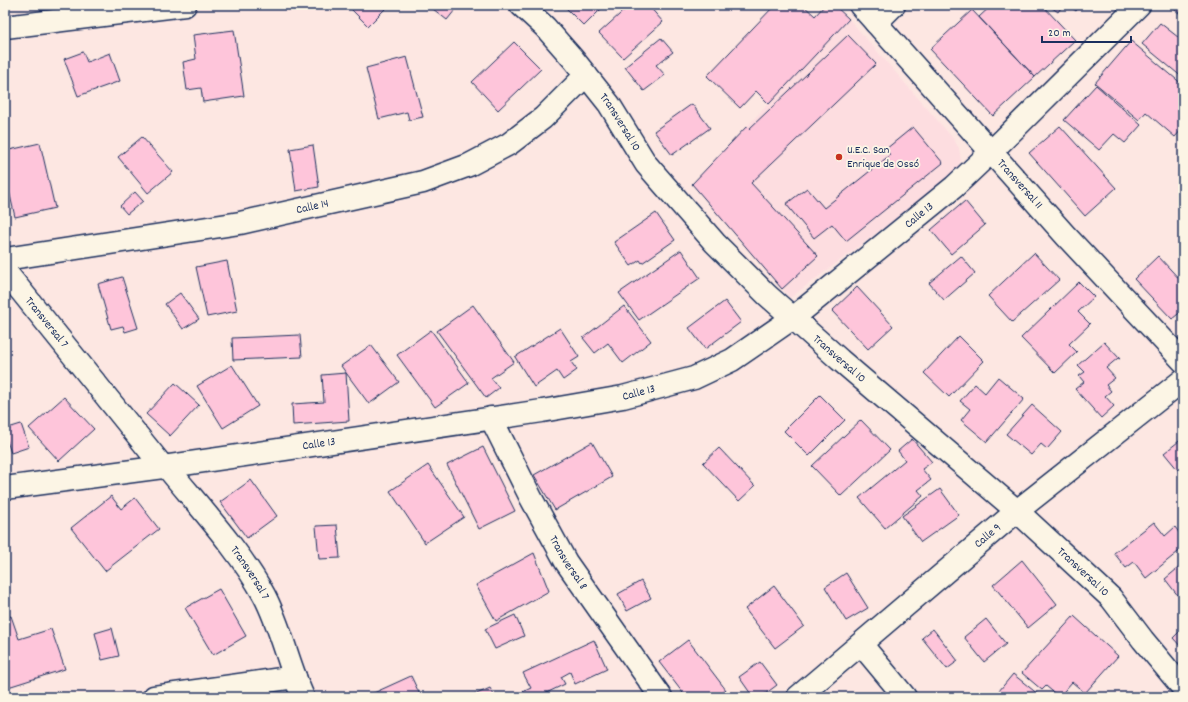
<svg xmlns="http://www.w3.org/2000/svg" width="1188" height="702" font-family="Dekko,sans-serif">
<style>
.built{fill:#fddde0}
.building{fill:#fec5da;stroke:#1b2f5e}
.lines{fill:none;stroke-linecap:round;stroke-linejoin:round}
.street-casing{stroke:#1b2f5e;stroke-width:25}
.street{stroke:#fcf5e5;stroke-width:22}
.poi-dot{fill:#c8321e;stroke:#fcf5e5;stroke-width:1.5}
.labels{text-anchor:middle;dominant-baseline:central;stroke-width:3.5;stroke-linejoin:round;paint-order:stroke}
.street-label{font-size:12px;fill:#1b2f5e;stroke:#fcf5e5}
.poi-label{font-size:12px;fill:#1b2f5e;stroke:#fcf5e5;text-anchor:start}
</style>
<rect width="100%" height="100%" fill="#fde7e2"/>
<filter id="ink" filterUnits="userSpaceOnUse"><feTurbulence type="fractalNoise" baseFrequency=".025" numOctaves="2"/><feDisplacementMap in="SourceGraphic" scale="8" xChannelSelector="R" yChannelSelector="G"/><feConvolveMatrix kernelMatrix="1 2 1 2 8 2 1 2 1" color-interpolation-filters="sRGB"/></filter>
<g filter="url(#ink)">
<!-- built -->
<path class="built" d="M849 19 952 137 959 148 961 160 957 169 951 177 790 298 692 184Z"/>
<!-- building -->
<path class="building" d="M347 5H389L368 26Z
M428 5H459L447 20Z
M563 5H605L584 26Z
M630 5H648L663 22 623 58 599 33Z
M775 5H803L815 16 825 5H834L849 19 769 104 756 91 740 108 707 76Z
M992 5H1042L1075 40 1035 77 979 17Z
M1048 5H1063L1058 12Z
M1068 5H1080L1076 11Z
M1173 5H1183V16L1171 7Z
M972 10 1035 77 993 116 930 49Z
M1160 23 1183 41V78L1142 44Z
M234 30 244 96 203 102 201 88 187 90 183 62 196 59 193 35Z
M848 35 876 64 751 183 818 256 782 289 692 184 747 126 749 129Z
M661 38 673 52 656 65 665 75 644 91 625 67Z
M1131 41 1183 85V128L1175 137 1146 112 1139 120 1095 83Z
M514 42 541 69 498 110 472 82Z
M83 52 87 62 110 53 120 81 78 96 64 59Z
M407 57 423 117 409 120 407 112 379 119 366 68Z
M1096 85 1141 125 1125 143 1114 134 1099 150 1064 120Z
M692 104 710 128 672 155 654 131Z
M1060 126 1116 188 1085 216 1029 153Z
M913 127 943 163 846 241 832 224 814 238 786 204 807 188 824 208 890 155 886 149Z
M142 137 173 172 148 193 118 157Z
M40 143 55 208 15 217 5 173V151Z
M313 145 319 187 296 191 290 149Z
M135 192 143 201 127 214 120 206Z
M965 201 985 225 951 254 931 230Z
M656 213 675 240 642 263 640 260 631 266 614 242Z
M1183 240V252L1177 246Z
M681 250 700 278 639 320 619 293Z
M1034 253 1059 280 1012 322 988 296Z
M961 256 975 273 944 300 929 283Z
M1158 256 1183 283V310L1172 319 1134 279Z
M227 261 237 311 207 317 196 267Z
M122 277 138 328 125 332 123 326 111 329 98 284Z
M1079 282 1094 297 1078 312 1090 324 1069 344 1077 352 1055 373 1021 338Z
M857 287 893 326 868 349 832 311Z
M180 293 199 319 183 329 165 304Z
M725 301 741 322 705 349 689 328Z
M473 305 514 362 491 378 499 388 486 398 437 331Z
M624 306 651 341 623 363 608 343 595 353 583 338Z
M560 328 579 357 571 362 577 370 563 380 557 371 534 387 515 357Z
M431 330 469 383 435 407 397 355Z
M300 335 302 357 233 360 232 338Z
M959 336 984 361 949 397 924 373Z
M1104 342 1120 359 1118 358 1106 368 1115 378 1106 385 1111 391 1105 396 1114 406 1101 418 1075 389 1084 382 1079 376 1085 372 1078 365Z
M371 345 399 382 369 404 341 366Z
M232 365 258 406 223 428 197 386Z
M346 373 349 421 293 425 292 404 324 402 322 375Z
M998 377 1024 399 987 442 961 420 970 409 960 401 975 384 985 393Z
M175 383 199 405 170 436 146 414Z
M820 395 845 420 809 456 784 431Z
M64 397 94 429 59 461 29 428Z
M1032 405 1062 432 1047 449 1041 444 1031 455 1006 434Z
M861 420 890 450 841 496 812 466Z
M21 424 29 447 11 453 5 435V429Z
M1183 438V476L1164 453Z
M912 439 932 462 922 469 931 480 918 490 923 496 885 528 859 498 905 460 898 451Z
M592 442 612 477 555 510 534 475Z
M483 447 515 511 479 529 447 465Z
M719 448 755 486 739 501 703 463Z
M428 465 464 517 425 543 390 491Z
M251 480 277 516 247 538 220 502Z
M940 489 959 515 921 542 902 516Z
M111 496 121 509 135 498 159 529 105 571 71 528Z
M1154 522 1165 536 1175 527 1183 538V548L1146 578 1134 562 1126 568 1114 553Z
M337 525 340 558 319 559 316 526Z
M534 553 549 591 496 621 476 585Z
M1022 560 1057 604 1028 628 993 585Z
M1183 564V594L1179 597 1165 579Z
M846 573 868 608 846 621 825 587Z
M641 581 651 598 627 611 618 594Z
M774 586 804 626 775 648 745 609Z
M219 589 246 636 213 655 185 608Z
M515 615 524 636 495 649 485 629Z
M11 616 19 639 51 629 65 669 5 688V618Z
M1074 616 1118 656 1085 693 1072 682 1059 697 1046 686 1042 690 1022 673Z
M986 619 1006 644 984 662 964 637Z
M112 628 119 656 102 660 95 633Z
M1183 628V649L1173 638Z
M933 629 958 661 947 669 922 638Z
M594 640 607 669 575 684 570 672 561 677 565 684 538 697H512L531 688 523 673Z
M688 640 726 690 717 697H686L659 662Z
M760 662 777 685 761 697H753L739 677Z
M1013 674 1039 695 1037 697H994Z
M411 676 421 697H365Z
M490 688 495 697H470Z"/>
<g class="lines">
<defs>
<g id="street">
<path id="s1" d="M521 5 545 27 574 60 609 104 646 164 715 243 767 295 793 318 840 360 1017 511 1111 598 1143 640 1183 688"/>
<path id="s2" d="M860 5 1066 236 1183 361"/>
<path d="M876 23 894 5"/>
<path d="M5 27 185 5"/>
<path id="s3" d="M5 259 240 223 423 182 469 165 509 144 543 118 586 75"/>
<path id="s4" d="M5 271 163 467"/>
<path id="s5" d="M491 418 531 498 566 562 661 697"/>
<path id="s6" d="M166 466C200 508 238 548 264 595 281 627 288 664 303 697"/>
<path id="s7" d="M5 488 163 467 542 411 623 397 694 378 732 360 793 318 954 187 991 152 1139 5"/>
<path d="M861 644 905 697"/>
<path d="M154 697 295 677"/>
<path id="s8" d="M798 697 1017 511 1183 380"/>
</g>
</defs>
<!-- street casing -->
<use href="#street" class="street-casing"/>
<!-- street -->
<use href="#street" class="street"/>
</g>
</g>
<!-- markers -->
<circle class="poi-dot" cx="839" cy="157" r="4"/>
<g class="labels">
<!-- street labels -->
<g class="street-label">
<text stroke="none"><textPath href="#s1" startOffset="154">Transversal 10</textPath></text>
<text stroke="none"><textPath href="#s2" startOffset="240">Transversal 11</textPath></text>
<text stroke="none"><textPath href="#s3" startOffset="312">Calle 14</textPath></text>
<text stroke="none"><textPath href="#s7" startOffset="977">Calle 13</textPath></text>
<text stroke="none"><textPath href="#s4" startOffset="66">Transversal 7</textPath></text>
<text stroke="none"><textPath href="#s1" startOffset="478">Transversal 10</textPath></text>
<text stroke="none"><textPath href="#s7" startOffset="641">Calle 13</textPath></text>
<text stroke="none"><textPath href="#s7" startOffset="317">Calle 13</textPath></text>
<text stroke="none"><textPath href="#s8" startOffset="249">Calle 9</textPath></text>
<text stroke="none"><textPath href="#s5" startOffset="164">Transversal 8</textPath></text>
<text stroke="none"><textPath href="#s1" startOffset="802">Transversal 10</textPath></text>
<text stroke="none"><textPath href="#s6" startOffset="136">Transversal 7</textPath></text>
</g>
<!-- poi labels -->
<g class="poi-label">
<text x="847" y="150">U.E.C. San<tspan x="847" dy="14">Enrique de Ossó</tspan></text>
</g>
</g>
<!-- margin -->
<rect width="1188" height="702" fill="none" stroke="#fcf5e5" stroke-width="20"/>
<rect x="10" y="10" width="1168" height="682" fill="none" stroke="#1b2f5e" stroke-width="1.5" filter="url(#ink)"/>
<!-- scale -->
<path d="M1042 36v6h89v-6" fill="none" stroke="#1b2f5e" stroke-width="2"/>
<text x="1048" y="36" font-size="12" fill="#1b2f5e" stroke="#fcf5e5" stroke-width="3" paint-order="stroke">20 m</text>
</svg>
